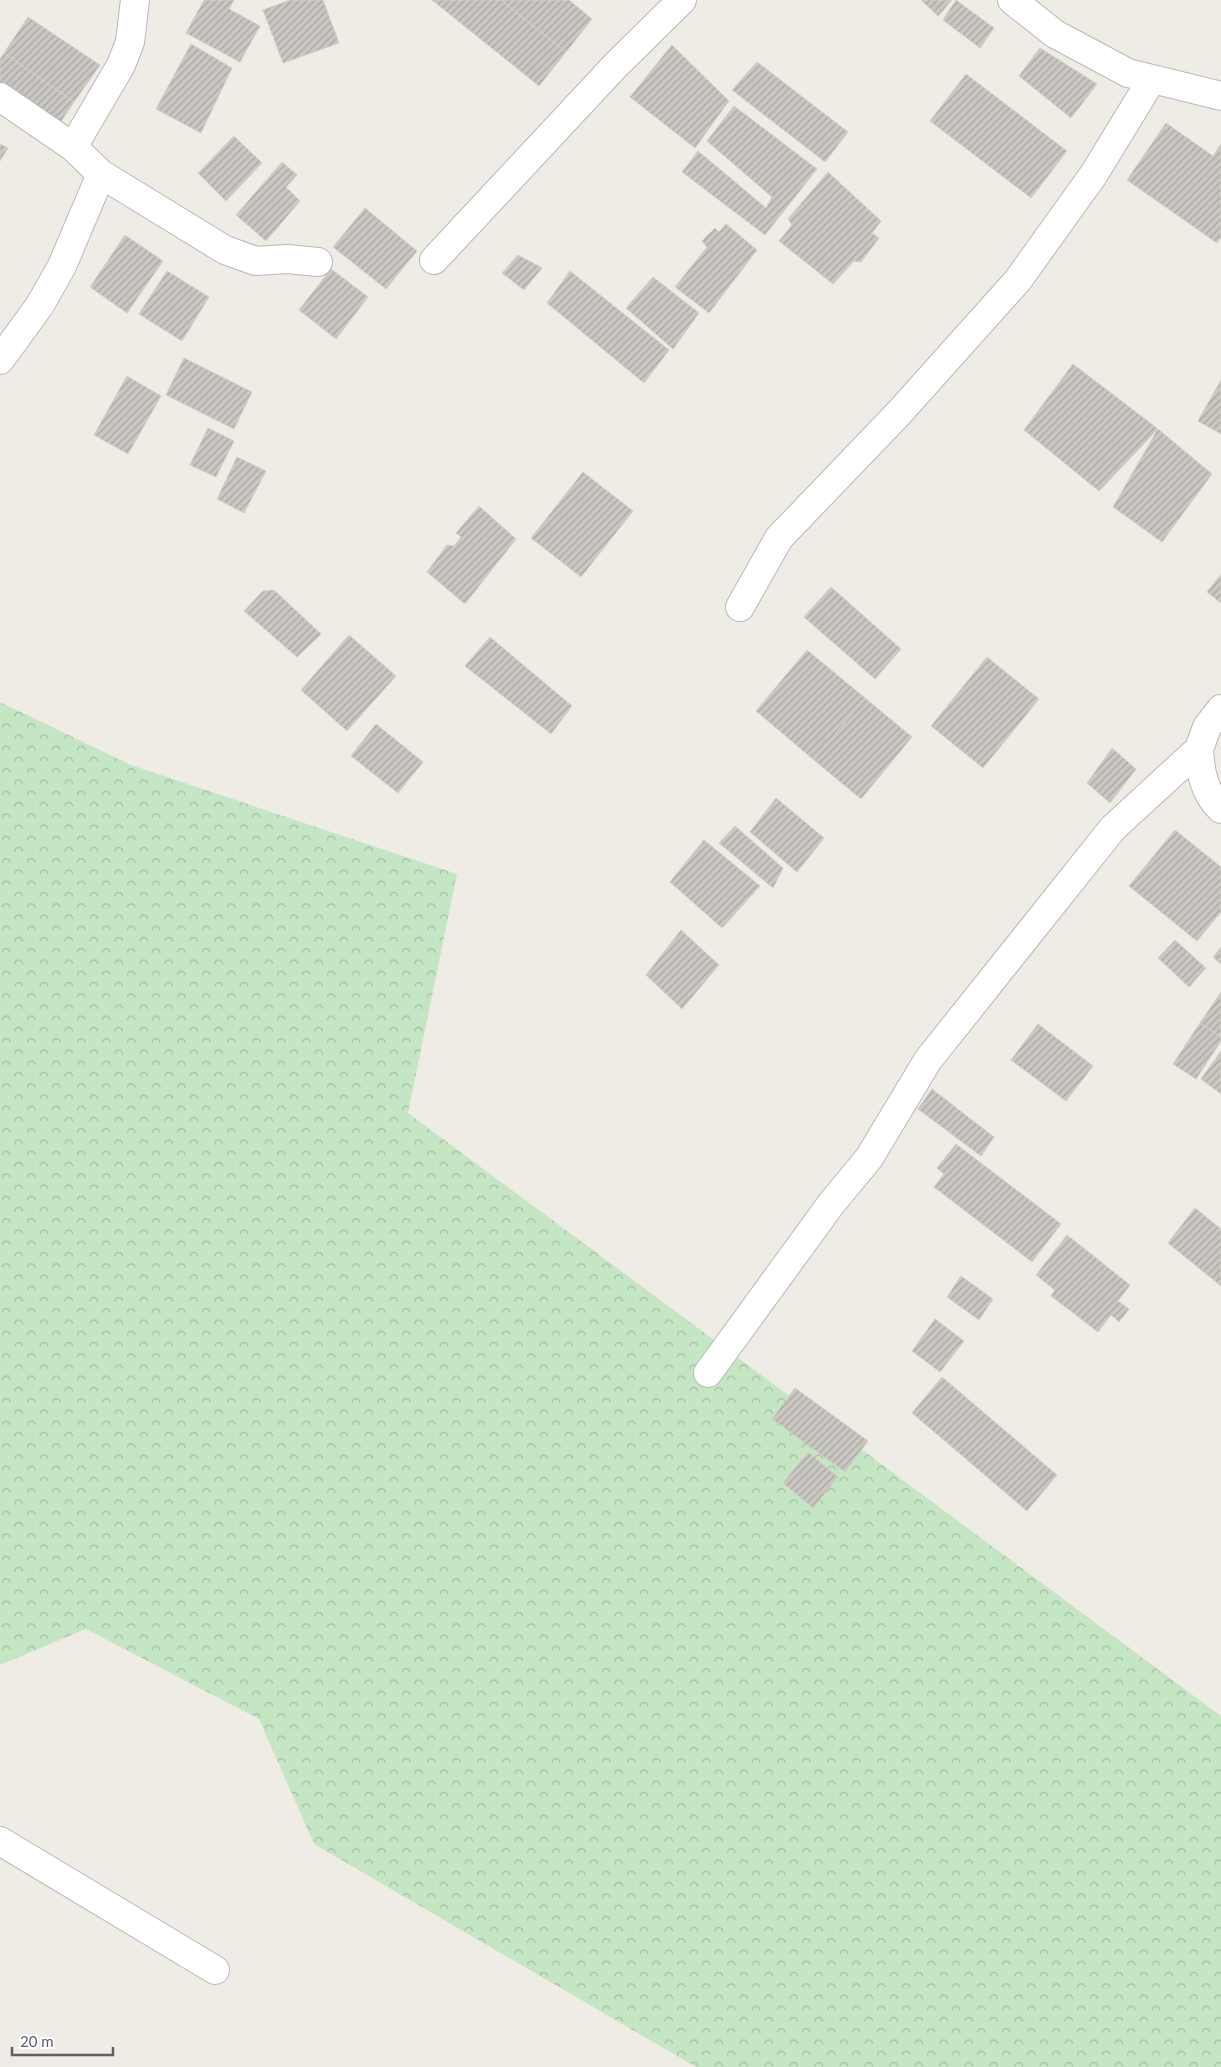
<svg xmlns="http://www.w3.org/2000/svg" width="1221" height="2067" font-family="Lato,sans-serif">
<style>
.forest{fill:url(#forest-crowns)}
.building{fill:url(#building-hatch);stroke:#d4cec4}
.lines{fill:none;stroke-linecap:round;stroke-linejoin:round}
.minor-casing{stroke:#b6b8bc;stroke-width:30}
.minor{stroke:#fff;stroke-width:28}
</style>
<defs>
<pattern id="forest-crowns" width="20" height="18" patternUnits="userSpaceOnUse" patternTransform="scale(1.25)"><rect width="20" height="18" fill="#c4e6c3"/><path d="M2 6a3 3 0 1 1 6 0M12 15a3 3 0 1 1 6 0" fill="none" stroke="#a2bea2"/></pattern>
<pattern id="building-hatch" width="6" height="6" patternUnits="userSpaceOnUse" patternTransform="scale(1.25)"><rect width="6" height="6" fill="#cac7c2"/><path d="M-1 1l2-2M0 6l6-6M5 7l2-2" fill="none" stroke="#a7a5a1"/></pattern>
</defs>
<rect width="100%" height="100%" fill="#efece5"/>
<!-- forest -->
<path class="forest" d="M0 702 131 765 457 874 408 1113 1221 1716V2067H696L314 1844 259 1719 86 1629 0 1665Z"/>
<!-- building -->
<path class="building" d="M204 0H234L229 9 260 26 240 62 186 33Z
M290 0H323L339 43 283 63 263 10Z
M432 0H501L566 52 539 86Z
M501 0H569L592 19 566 52Z
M921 0H952L938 16Z
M956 0 994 28 980 48 943 20Z
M28 17 100 65 74 102 4 53Z
M191 44 232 68 201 133 156 109Z
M672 45 729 101 695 148 630 97Z
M1040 48 1097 84 1071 118 1019 76Z
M4 53 74 102 60 123 0 83V59Z
M757 62 848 132 825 162 732 90Z
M966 74 1067 151 1031 198 930 121Z
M734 106 817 169 765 235 682 172 698 151 766 208 772 197 707 141Z
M1166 123 1213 156 1221 144V238L1217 243 1127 180Z
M234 136 262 163 226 201 198 173Z
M0 144 8 148 0 161Z
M282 162 297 175 286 187 300 201 266 241 236 215Z
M828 172 881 221 872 233 879 238 861 262 854 261 833 284 779 241 792 225 788 219Z
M365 208 417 251 386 289 333 247Z
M726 224 757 250 709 313 675 287 707 247 702 241 715 228 719 232Z
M125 235 163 261 127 313 90 287Z
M518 255 542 268 524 290 502 273Z
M331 269 368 297 336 339 299 310Z
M167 271 209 297 182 341 139 314Z
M570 271 669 350 644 383 547 303Z
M653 277 699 313 673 349 626 308Z
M184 358 252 392 234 429 166 395Z
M1073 364 1158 429 1099 491 1024 430Z
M127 376 161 396 128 454 94 435Z
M1221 380V434L1198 421Z
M208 428 234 441 216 477 190 465Z
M1158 429 1212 474 1162 542 1113 507Z
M237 457 266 471 244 513 217 499Z
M583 472 633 511 581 577 531 538Z
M479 506 516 539 465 604 427 572 447 545 454 546 461 537 456 533Z
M1221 574V603L1207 592Z
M831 587 901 649 875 679 804 617Z
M274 590 321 634 297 657 244 611 263 591Z
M349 635 396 676 347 731 301 690Z
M490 637 572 706 551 734 465 666Z
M807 650 865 698 814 760 756 711Z
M987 657 1039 699 983 768 931 726Z
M865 698 912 737 861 799 814 760Z
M376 724 423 762 398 793 351 756Z
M1112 748 1136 769 1110 803 1087 783Z
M776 798 824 838 797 872 750 832Z
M735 826 783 868 773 888 719 843Z
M1175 830 1221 867V912L1197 941 1129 886Z
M704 840 760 886 722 928 670 882Z
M681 930 719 965 682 1009 646 975Z
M1175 940 1206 968 1189 987 1158 958Z
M1221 947V964L1213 957Z
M1221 992V1037L1200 1023Z
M1200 1023 1221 1037V1041L1196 1079 1173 1064Z
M1038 1024 1093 1066 1066 1101 1011 1060Z
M1221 1051V1094L1201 1079Z
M932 1089 994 1137 981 1156 918 1109Z
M956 1144 1061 1224 1032 1262 934 1187 944 1174 937 1168Z
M1195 1208 1221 1229V1286L1168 1243Z
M1067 1235 1130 1285 1118 1301 1129 1309 1119 1322 1111 1315 1098 1332 1051 1296 1055 1290 1036 1275Z
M961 1276 993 1299 979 1320 947 1297Z
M935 1319 964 1341 940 1372 912 1351Z
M942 1377 1057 1475 1027 1511 912 1413Z
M795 1388 868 1441 845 1472 772 1419Z
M808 1452 838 1477 813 1508 783 1483Z"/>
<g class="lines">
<defs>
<path id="minor" d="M1012 0 1055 34 1128 73 1221 96
M0 97 73 147 101 174 225 250 256 261 287 259 318 262
M73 147 121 65 130 42 135 0
M434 260 615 66 682 0
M0 360 40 305 62 266 101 174
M740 607 779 538 899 413 1018 280 1094 174 1152 79
M1199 749C1200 771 1204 793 1221 809
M708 1373 831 1204 869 1158 928 1060 1113 828 1199 749 1207 727 1221 709
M0 1841 215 1970"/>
</defs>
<!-- minor casing -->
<use href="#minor" class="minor-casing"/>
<!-- minor -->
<use href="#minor" class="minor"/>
</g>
<!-- scale -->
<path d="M12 2047v8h101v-8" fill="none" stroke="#5d6165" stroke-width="2.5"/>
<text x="20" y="2047" font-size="15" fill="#5d6165" stroke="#ffffff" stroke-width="4" paint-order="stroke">20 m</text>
</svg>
